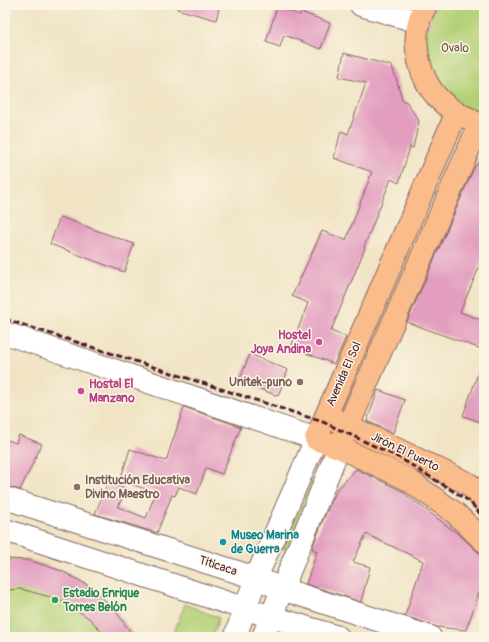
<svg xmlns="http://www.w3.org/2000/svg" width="489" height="642" font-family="Pangolin,sans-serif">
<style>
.green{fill:#b4d076;stroke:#7f7850}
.building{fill:#e29dbf}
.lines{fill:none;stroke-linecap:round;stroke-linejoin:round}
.minor-casing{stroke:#846461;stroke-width:24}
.major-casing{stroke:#846461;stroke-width:24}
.minor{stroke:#fff;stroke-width:22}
.major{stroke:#f9bc8a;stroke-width:22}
.rail{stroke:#4a1f2b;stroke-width:3;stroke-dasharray:6 3;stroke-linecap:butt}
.hotel-dot{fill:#d1479c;stroke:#fcf5e5;stroke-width:1.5}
.education-dot{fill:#8d6e63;stroke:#fcf5e5;stroke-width:1.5}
.culture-dot{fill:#0f9aa8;stroke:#fcf5e5;stroke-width:1.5}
.leisure-dot{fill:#2e9e5b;stroke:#fcf5e5;stroke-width:1.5}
.labels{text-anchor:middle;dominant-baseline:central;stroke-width:3;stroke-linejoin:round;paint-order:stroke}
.park-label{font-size:12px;fill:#6a5442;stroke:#fcf5e5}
.hotel-label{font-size:12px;font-weight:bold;fill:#b23c85;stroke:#fcf5e5;text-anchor:end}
.street-label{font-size:12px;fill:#4a1f2b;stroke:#fcf5e5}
.education-label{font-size:12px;font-weight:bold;fill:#785e54;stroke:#fcf5e5;text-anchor:end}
.culture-label{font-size:12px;font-weight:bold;fill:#0d838f;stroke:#fcf5e5;text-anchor:start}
.leisure-label{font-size:12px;font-weight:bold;fill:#27864d;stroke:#fcf5e5;text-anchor:start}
</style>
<rect width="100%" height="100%" fill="#fcf5e5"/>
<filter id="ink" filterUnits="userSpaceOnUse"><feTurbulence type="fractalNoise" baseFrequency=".025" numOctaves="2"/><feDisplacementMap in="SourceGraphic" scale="8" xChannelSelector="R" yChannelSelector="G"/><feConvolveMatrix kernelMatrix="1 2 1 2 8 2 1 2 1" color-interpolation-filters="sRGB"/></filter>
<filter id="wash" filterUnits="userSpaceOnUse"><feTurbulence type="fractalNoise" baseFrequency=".012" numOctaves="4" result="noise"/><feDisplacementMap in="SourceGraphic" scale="16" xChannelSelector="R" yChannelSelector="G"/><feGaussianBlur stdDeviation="0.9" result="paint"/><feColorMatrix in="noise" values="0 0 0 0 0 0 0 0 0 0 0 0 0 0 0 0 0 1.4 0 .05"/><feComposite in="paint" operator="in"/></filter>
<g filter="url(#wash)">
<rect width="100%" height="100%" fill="#f0e4c5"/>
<!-- green -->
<path class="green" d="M436 5H484V114L474 113 453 102 429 71 425 36Z
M312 479 318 481 290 551 282 548Z
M5 559 28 560 62 571 93 588 117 613 134 637H5Z
M185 604 219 618 212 637H172Z"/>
<g id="blocks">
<!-- building -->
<path class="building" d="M178 5H220L216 20 177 9Z
M277 7 300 15 301 12 330 23 321 49 284 35 280 47 266 42Z
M344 53 392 66 403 101 407 102 419 121 413 148 410 147 399 183 391 179 364 247 365 248 331 331 346 337 334 364 291 347 308 303 292 296 322 231 346 240 372 172 334 158 341 131 348 134 366 83 339 77Z
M484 155V256L460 312 484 321V350L407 322 474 168Z
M60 217 134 244 124 272 50 244Z
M250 354 288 370 278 396 239 381Z
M482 362 484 363V423L463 416Z
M378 390 405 400 393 433 367 421Z
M184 407 241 427 222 474 206 468 197 494 179 487 175 496 172 495 157 533 95 514 108 482 126 489 118 507 146 518 156 492 120 481 130 449 166 461Z
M19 435 42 444 20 490 5 486V439L16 443Z
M356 469 400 490 462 537 484 558V597L479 593 466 630 437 627 405 616 423 561 366 534 353 562 370 567 361 602 306 584 317 551 312 549 323 520 337 490Z
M5 559 28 560 62 571 93 588 117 613 134 637H106L90 619 61 600 21 589 5 590Z"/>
</g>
</g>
<g filter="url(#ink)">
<use href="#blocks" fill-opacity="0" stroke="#846461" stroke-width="1"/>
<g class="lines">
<defs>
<path id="minor" d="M361 5 419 22
M5 333 316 439 256 578 235 637
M5 498 256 578 282 589 430 637
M5 530 246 609 338 637
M263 637 339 447"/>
<path id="major" d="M426 5C424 10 420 16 419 22 412 46 420 78 437 97 446 107 457 114 470 119
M456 114 316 439 339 447 407 479 455 513 484 541
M336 420 469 484 484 501
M339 447 480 123"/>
</defs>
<!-- minor casing -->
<use href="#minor" class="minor-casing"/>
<!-- major casing -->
<use href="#major" class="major-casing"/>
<!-- minor -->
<use href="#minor" class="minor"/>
<!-- major -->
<use href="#major" class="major"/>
<!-- rail -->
<path class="rail" d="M5 319 323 422 400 458 469 501 484 518"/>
</g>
</g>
<!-- markers -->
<g class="hotel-dot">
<circle cx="319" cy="342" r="4"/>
<circle cx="81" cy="391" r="4"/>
</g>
<g class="education-dot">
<circle cx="300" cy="382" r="4"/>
<circle cx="77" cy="487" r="4"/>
</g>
<circle class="culture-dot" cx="223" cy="542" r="4"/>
<circle class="leisure-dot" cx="55" cy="600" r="4"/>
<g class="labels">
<!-- park labels -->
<g class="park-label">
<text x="455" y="48">Ovalo</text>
</g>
<!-- hotel labels -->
<g class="hotel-label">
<text x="311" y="335">Hostel<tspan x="311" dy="14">Joya Andina</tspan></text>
<text x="89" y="384" text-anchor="start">Hostal El<tspan x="89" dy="14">Manzano</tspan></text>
</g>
<!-- street labels -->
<g class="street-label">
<text transform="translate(344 374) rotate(-66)">Avenida El Sol</text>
<text transform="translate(405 452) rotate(26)">Jirón El Puerto</text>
<text transform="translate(218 566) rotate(18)">Titicaca</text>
</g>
<!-- education labels -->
<g class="education-label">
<text x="292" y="382">Unitek-puno</text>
<text x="85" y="480" text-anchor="start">Institución Educativa<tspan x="85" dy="14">Divino Maestro</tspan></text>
</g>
<!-- culture labels -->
<g class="culture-label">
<text x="231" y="535">Museo Marina<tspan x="231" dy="14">de Guerra</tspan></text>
</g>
<!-- leisure labels -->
<g class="leisure-label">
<text x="63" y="593">Estadio Enrique<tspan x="63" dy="14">Torres Belón</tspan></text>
</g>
</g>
<!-- margin -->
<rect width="489" height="642" fill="none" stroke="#fcf5e5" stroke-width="20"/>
</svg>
